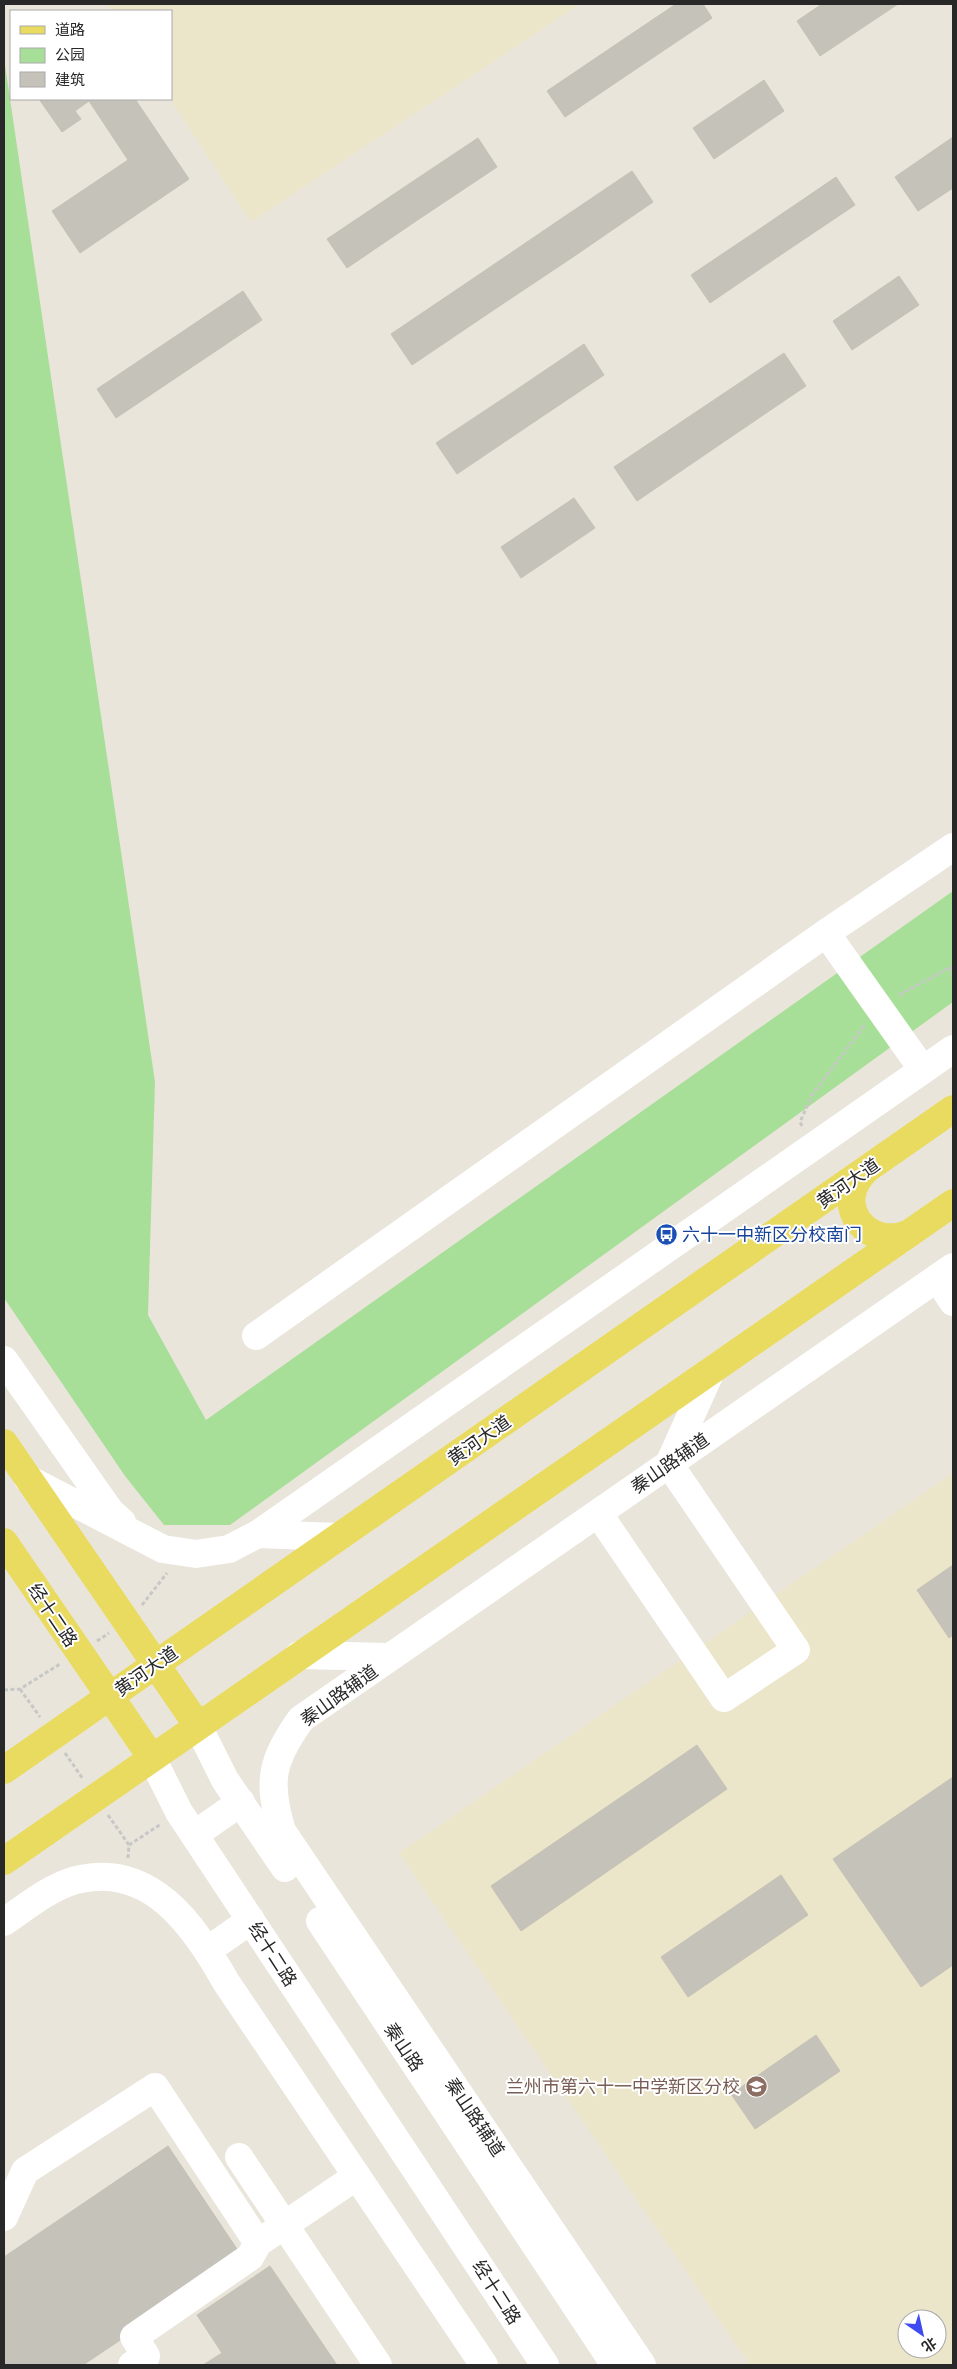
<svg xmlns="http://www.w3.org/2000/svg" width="957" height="2369" font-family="'Titillium Web','Noto Sans SC',sans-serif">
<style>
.education{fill:#ebe5ca;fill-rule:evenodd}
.green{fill:#a7df98}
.building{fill:#c5c2ba;stroke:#c5c1b4}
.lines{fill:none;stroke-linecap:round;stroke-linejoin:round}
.path{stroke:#c7c7c7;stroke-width:3;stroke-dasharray:4 2.5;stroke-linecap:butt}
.minor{stroke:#fff;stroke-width:28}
.major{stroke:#e9db5f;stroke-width:28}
.labels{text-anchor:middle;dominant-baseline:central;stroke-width:4;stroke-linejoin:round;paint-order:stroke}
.street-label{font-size:18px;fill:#282828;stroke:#fff}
.transit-label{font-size:18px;fill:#164399;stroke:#fff;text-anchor:start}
.education-label{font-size:18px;fill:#785e54;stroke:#fff;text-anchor:end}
</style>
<rect width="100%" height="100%" fill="#eae5da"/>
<!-- education -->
<path class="education" d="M107 4H580L251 222 170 99 171 11H112Z
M953 1473V2365H750L399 1853ZM907 2319H937V2349H907Z"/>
<!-- green -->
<path class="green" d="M4 58 155 1082 148 1315 206 1420 953 891V1002L230 1525H164L125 1476 4 1298Z"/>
<!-- building -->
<path class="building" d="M676 4H703L712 18 639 67 621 41Z
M822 4H885L889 10 820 56 797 21Z
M885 4H898L889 10Z
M621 41 639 67 565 117 547 91Z
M764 80 784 111 714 159 693 128Z
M39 99H135L189 179 80 253 52 211 128 160 89 101 75 111 81 119 62 132Z
M953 137V188L918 211 895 177Z
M478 138 497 167 422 217 403 188Z
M632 171 653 202 573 257 552 225Z
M836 177 855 205 782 254 764 226Z
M403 188 422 217 347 268 327 239Z
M552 225 573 257 492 311 471 280Z
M764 226 782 254 710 303 691 275Z
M899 276 919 305 852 350 833 321Z
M471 280 492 311 412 365 391 334Z
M243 291 262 320 189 369 170 340Z
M170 340 189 369 116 418 97 389Z
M584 344 604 375 531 424 510 394Z
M784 353 806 386 722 443 699 410Z
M510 394 531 424 457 474 436 443Z
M699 410 722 443 637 501 614 467Z
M574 498 595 528 521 578 501 547Z
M953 1565V1635L949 1638 917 1590Z
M697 1745 727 1789 521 1931 491 1886Z
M953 1777V1965L921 1987 833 1859Z
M781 1875 808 1915 688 1997 661 1957Z
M816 2035 840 2071 755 2129 731 2094Z
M168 2146 243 2258 83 2365H4V2257Z
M270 2266 337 2365H203L222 2353 197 2315Z"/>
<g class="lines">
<!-- path -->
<path class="path" d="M951 967 953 979
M899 995 953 966
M802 1126 800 1122 812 1095 865 1025
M142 1605 167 1573
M97 1641 109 1633
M20 1689 40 1717
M4 1690 20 1689 60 1664
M65 1753 83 1779
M108 1815 129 1845
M128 1858 129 1845 161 1824"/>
<!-- minor -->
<path class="minor" d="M826 933 923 1070
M937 1278 953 1302
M256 1336 826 933 953 847
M4 1360 110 1511 122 1522
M28 1479 163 1549 196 1554 229 1549 258 1534 953 1049
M598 1513 724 1698 796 1650 669 1464 711 1371
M258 1534 338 1537
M299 1655 390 1657
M198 1726 225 1780 285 1868
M152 1758 179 1812 545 2365
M194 1835 241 1802
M320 1921 615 2365
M4 1922C26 1907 50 1887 76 1880 151 1861 194 1926 226 1982L484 2365
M208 1950 251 1920
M239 2157 378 2365
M4 2217 25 2171 155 2087 258 2243 357 2176
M132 2365 146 2356 134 2337 250 2257 258 2243
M642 2365 282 1831C267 1782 271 1761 301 1719L953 1267"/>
<!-- major -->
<path class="major" d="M865 1171C831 1204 867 1252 910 1233
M4 1443 198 1726
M4 1542 152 1758
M4 1770 953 1109
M4 1861 953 1203"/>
</g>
<!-- icons -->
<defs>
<symbol id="bus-disc" viewBox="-11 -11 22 22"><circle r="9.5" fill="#1a4fb4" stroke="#fff"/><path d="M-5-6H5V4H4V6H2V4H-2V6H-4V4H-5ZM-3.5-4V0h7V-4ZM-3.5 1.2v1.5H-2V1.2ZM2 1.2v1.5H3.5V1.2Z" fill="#fff"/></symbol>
<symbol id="school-disc" viewBox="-11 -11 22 22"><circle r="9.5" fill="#8d6e63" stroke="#fff"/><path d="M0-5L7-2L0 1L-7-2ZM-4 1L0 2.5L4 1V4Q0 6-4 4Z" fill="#fff"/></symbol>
</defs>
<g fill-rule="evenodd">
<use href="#bus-disc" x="654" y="1222" width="25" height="25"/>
<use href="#school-disc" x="744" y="2074" width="25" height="25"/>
</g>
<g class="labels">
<!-- street labels -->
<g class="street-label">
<text transform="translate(848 1183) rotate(-35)">黄河大道</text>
<text transform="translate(479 1440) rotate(-35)">黄河大道</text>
<text transform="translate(670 1463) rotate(-35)">秦山路辅道</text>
<text transform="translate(53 1615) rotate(56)">经十二路</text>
<text transform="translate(146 1671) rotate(-35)">黄河大道</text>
<text transform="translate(339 1695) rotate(-36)">秦山路辅道</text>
<text transform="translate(273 1954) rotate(57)">经十二路</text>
<text transform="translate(404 2047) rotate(56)">秦山路</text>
<text transform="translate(475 2117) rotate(56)">秦山路辅道</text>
<text transform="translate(497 2292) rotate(57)">经十二路</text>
</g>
<!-- transit labels -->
<g class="transit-label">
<text x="682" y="1234">六十一中新区分校南门</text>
</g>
<!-- education labels -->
<g class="education-label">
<text x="740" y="2086">兰州市第六十一中学新区分校</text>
</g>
</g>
<!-- border -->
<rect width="957" height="2369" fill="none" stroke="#282828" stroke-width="10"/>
<!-- legend -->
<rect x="10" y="10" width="162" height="90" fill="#ffffff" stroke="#a9a9a9"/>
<rect x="20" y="26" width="25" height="8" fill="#e9db5f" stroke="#a9a9a9"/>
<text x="55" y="35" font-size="15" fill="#282828">道路</text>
<rect x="20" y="48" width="25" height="15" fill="#a7df98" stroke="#a9a9a9"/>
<text x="55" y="60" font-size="15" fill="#282828">公园</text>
<rect x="20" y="72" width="25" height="15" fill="#c5c2ba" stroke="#a9a9a9"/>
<text x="55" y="85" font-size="15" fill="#282828">建筑</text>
<!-- north arrow -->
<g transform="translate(922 2334) rotate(146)"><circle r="24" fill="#ffffff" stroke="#a9a9a9"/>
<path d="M0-4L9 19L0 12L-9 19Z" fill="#404af1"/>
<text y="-8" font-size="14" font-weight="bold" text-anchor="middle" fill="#282828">北</text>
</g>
</svg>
